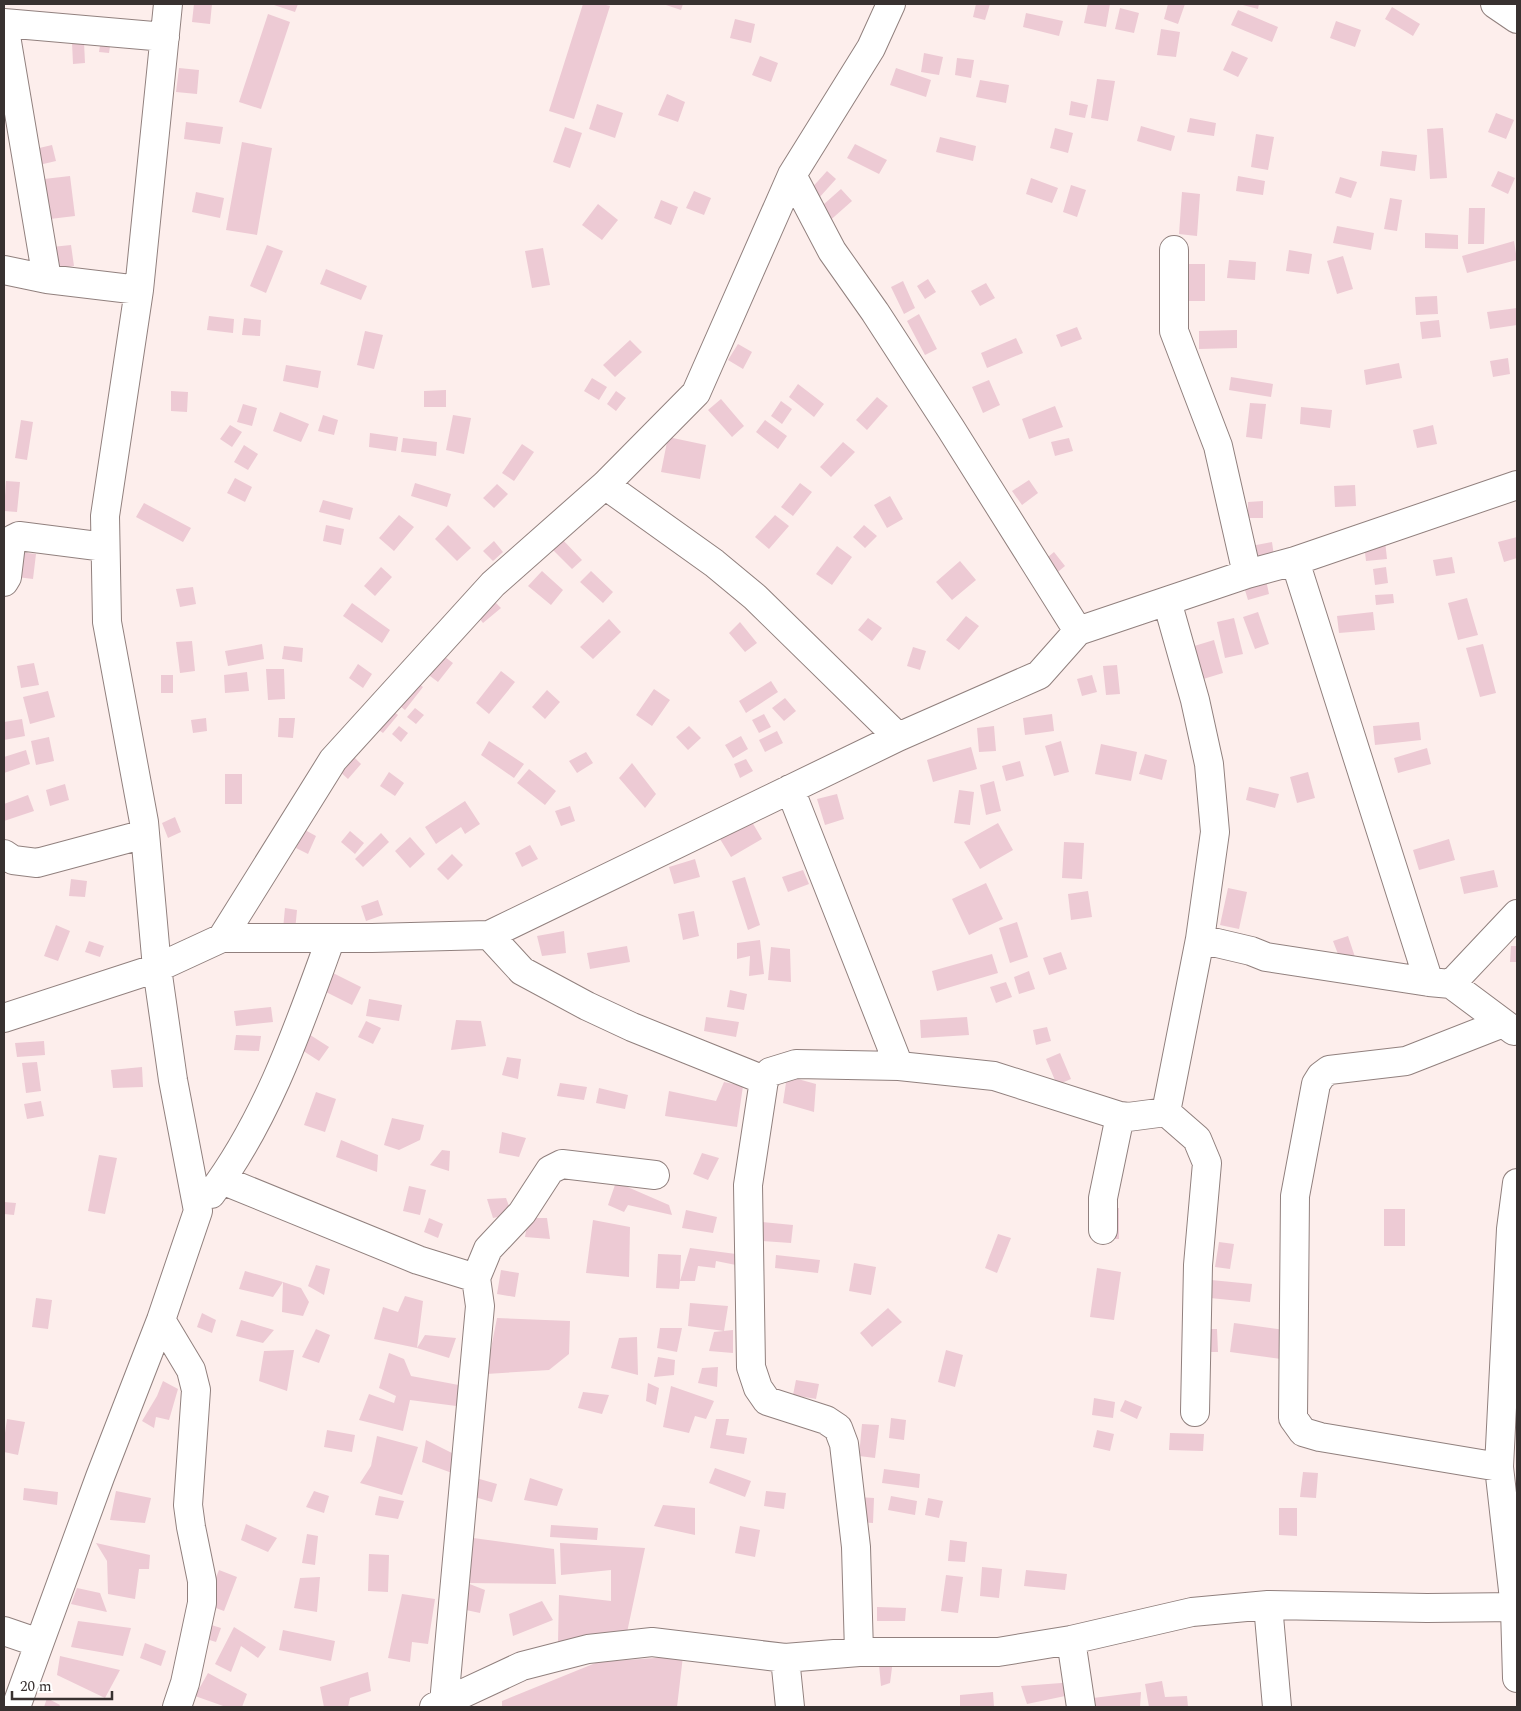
<svg xmlns="http://www.w3.org/2000/svg" width="1521" height="1711" font-family="Spectral,serif">
<style>
.building{fill:#edcad4}
.lines{fill:none;stroke-linecap:round;stroke-linejoin:round}
.street-casing{stroke:#91807e;stroke-width:30}
.street{stroke:#fff;stroke-width:28}
</style>
<rect width="100%" height="100%" fill="#fdeeec"/>
<!-- building -->
<path class="building" d="M194 4H212L210 24 192 22Z
M271 4H298L295 12Z
M583 4H602L610 6 574 119 549 111Z
M663 4H683L681 10Z
M976 4H990L985 20 973 17Z
M1088 4H1110L1106 27 1084 23Z
M1168 4H1185L1178 24 1164 19Z
M1239 4H1259L1258 9Z
M1392 7 1420 24 1413 36 1385 19Z
M1120 8 1139 13 1134 33 1115 29Z
M1238 10 1278 27 1272 42 1231 25Z
M1026 13 1063 21 1059 36 1023 27Z
M268 14 290 22 261 109 239 102Z
M735 19 755 24 751 43 730 38Z
M1336 21 1361 30 1355 47 1330 38Z
M1161 29 1180 32 1176 57 1157 55Z
M101 39 111 40 109 53 99 52Z
M72 42H84L85 63 73 64Z
M1232 51 1248 58 1238 77 1223 70Z
M924 53 943 57 939 75 921 72Z
M760 56 778 63 771 82 752 75Z
M957 58 974 60 971 78 955 75Z
M179 68 199 70 197 94 176 92Z
M896 68 931 80 926 97 890 85Z
M1097 79 1115 81 1108 121 1091 118Z
M980 80 1009 85 1006 103 976 97Z
M667 94 685 102 678 122 658 115Z
M1071 101 1088 105 1085 118 1069 115Z
M597 104 623 113 615 138 589 129Z
M1496 113 1514 120 1506 139 1488 132Z
M1190 118 1216 123 1214 136 1187 132Z
M186 122 223 127 220 144 184 139Z
M1141 126 1175 136 1171 151 1137 141Z
M565 127 582 133 570 168 553 162Z
M1055 128 1073 133 1068 153 1050 148Z
M1443 128 1447 178 1430 179 1427 129Z
M1256 134 1274 137 1268 170 1251 167Z
M940 137 976 146 973 161 936 152Z
M242 142 272 148 257 235 226 230Z
M855 144 887 160 879 174 847 158Z
M52 145 56 161 39 165 35 149Z
M1382 151 1417 155 1415 171 1380 166Z
M827 171 836 179 818 199 809 191Z
M1498 171 1515 178 1508 194 1491 186Z
M70 176 75 216 50 219 44 179Z
M1238 176 1265 181 1263 195 1236 191Z
M1340 177 1357 182 1351 198 1335 193Z
M1031 178 1058 188 1052 203 1026 194Z
M1071 185 1086 190 1077 217 1063 212Z
M841 189 852 201 826 224 815 212Z
M694 191 711 198 704 215 686 208Z
M196 192 224 198 220 218 192 212Z
M1182 192 1200 194 1197 236 1179 234Z
M1390 198 1402 200 1397 231 1384 229Z
M661 200 678 207 671 225 654 218Z
M598 204 618 220 602 240 582 225Z
M1469 208H1485L1484 244H1468Z
M1337 226 1374 233 1371 250 1333 243Z
M1425 233 1458 235V249L1425 248Z
M1514 241 1517 260 1467 273 1462 256Z
M71 245 74 266 54 269 52 247Z
M267 245 283 251 266 293 250 286Z
M543 248 550 285 532 288 525 251Z
M1289 250 1312 254 1309 274 1286 271Z
M1343 256 1353 289 1337 294 1327 261Z
M1229 260 1256 262 1255 280 1227 278Z
M1187 264H1205V301H1188Z
M326 269 367 286 361 300 320 284Z
M928 279 936 292 925 299 917 286Z
M903 281 915 308 904 314 891 287Z
M986 283 995 298 980 306 971 291Z
M1437 296 1438 314 1416 315 1415 297Z
M1517 308V325L1490 329 1487 312Z
M919 314 937 349 925 355 907 321Z
M209 316 234 319 233 333 207 330Z
M244 318 261 320 260 336 242 335Z
M1439 320 1441 337 1422 339 1420 322Z
M1077 327 1082 339 1061 347 1056 335Z
M1237 330V348L1199 349V331Z
M365 331 383 335 374 369 357 365Z
M1016 338 1023 353 987 368 981 353Z
M630 340 642 352 615 377 603 365Z
M738 344 752 352 743 369 728 360Z
M1508 358 1510 374 1493 377 1490 361Z
M1399 363 1402 378 1366 385 1364 370Z
M286 365 321 371 318 388 283 381Z
M1231 377 1273 384 1271 397 1229 390Z
M592 378 607 387 599 400 584 391Z
M989 380 1000 405 983 413 972 387Z
M798 384 824 404 814 417 789 397Z
M446 390V407H424V391Z
M171 391 188 392 187 412 171 411Z
M616 391 626 398 616 411 607 404Z
M877 397 888 406 867 430 856 420Z
M721 399 744 426 732 437 708 410Z
M781 401 792 409 782 424 771 416Z
M1250 403 1266 404 1262 439 1246 437Z
M243 404 257 408 252 426 237 422Z
M1055 406 1063 427 1029 439 1022 419Z
M1301 407 1332 410 1330 428 1300 424Z
M280 412 309 424 301 442 273 431Z
M323 415 338 420 334 435 318 431Z
M453 415 471 418 464 454 446 450Z
M21 420 33 422 27 460 15 458Z
M765 420 787 436 778 449 756 432Z
M230 425 242 432 232 447 220 439Z
M1433 425 1437 444 1417 448 1413 430Z
M370 433 398 437 396 451 369 447Z
M668 437 706 445 700 479 661 472Z
M403 438 437 442 436 456 401 452Z
M1069 438 1073 451 1055 456 1051 442Z
M843 442 855 452 831 477 820 467Z
M522 444 534 452 514 481 502 473Z
M244 445 258 454 248 470 234 462Z
M235 478 252 487 245 502 227 493Z
M1029 480 1038 493 1022 505 1012 491Z
M6 481 20 482 17 512 4 511Z
M415 483 451 494 447 507 411 496Z
M800 483 812 492 793 516 781 507Z
M497 484 508 494 494 508 483 498Z
M1355 485 1356 506 1335 507 1334 486Z
M890 496 903 519 887 528 874 505Z
M323 500 353 508 350 520 319 512Z
M1263 501V518H1248V502Z
M144 503 191 528 183 542 136 517Z
M399 515 414 527 394 551 379 538Z
M775 515 789 526 769 549 755 537Z
M326 525 344 529 341 545 323 541Z
M448 525 471 548 457 561 435 539Z
M864 525 877 536 865 548 853 537Z
M1517 537V558L1504 562 1498 542Z
M561 538 582 560 572 569 551 548Z
M494 541 503 552 493 561 483 551Z
M1385 541 1387 559 1366 561 1364 544Z
M1272 542 1274 556 1253 559 1251 546Z
M837 546 852 557 832 585 816 574Z
M19 552 36 554 33 579 17 577Z
M1054 552 1065 566 1053 576 1042 562Z
M1452 557 1455 573 1436 576 1433 560Z
M960 561 976 580 952 600 936 582Z
M381 567 392 577 375 596 364 586Z
M1386 567 1388 583 1375 585 1373 569Z
M542 571 563 590 551 605 528 586Z
M591 571 613 592 603 603 580 582Z
M1266 580 1269 594 1248 600 1244 587Z
M193 587 196 604 180 607 176 589Z
M1393 594 1394 603 1376 605 1375 595Z
M1467 598 1478 635 1458 640 1448 603Z
M492 599 501 608 483 623 475 613Z
M352 603 390 630 382 643 343 616Z
M1258 612 1269 644 1255 649 1243 617Z
M1373 612 1375 630 1339 633 1337 616Z
M966 616 979 626 959 650 946 640Z
M868 618 882 628 872 641 858 630Z
M1234 618 1243 654 1225 658 1217 622Z
M609 619 621 632 593 659 580 647Z
M740 622 757 643 745 652 729 633Z
M1214 640 1223 673 1200 680 1191 647Z
M192 641 195 671 180 673 176 642Z
M262 644 264 659 228 666 225 651Z
M1483 644 1496 693 1480 697 1466 648Z
M284 646 303 648 302 662 282 659Z
M913 647 926 651 920 670 907 666Z
M441 654 453 663 438 682 426 673Z
M34 663 39 685 21 688 17 666Z
M358 664 372 674 363 688 349 678Z
M1117 665 1120 694 1106 695 1103 666Z
M266 669H284L285 699 268 700Z
M501 671 515 682 489 714 476 703Z
M247 672 249 691 225 693 224 675Z
M161 675H173V693H161Z
M1092 675 1097 692 1082 696 1077 679Z
M414 680 423 687 405 710 396 703Z
M771 681 778 692 746 713 739 701Z
M654 689 670 700 652 726 636 715Z
M547 690 560 702 545 719 532 707Z
M48 691 55 717 30 724 23 697Z
M785 698 796 711 784 721 772 708Z
M387 707 398 715 383 733 373 726Z
M415 708 424 715 416 724 407 717Z
M764 714 771 727 759 733 752 720Z
M1052 714 1054 731 1025 735 1023 718Z
M206 718 207 731 193 733 191 720Z
M279 718H295L293 738 278 737Z
M22 719 25 736 4 740V722Z
M1419 722 1421 740 1375 745 1373 726Z
M399 726 408 733 401 742 392 734Z
M689 726 701 738 688 750 676 737Z
M994 726 996 751 979 752 977 728Z
M777 731 783 743 765 752 759 740Z
M741 736 748 749 733 758 725 745Z
M49 737 54 761 36 765 31 741Z
M489 741 524 764 514 778 481 755Z
M1061 741 1069 772 1054 776 1045 746Z
M1101 744 1137 752 1131 781 1095 774Z
M971 747 977 769 933 782 927 760Z
M1427 748 1431 764 1398 773 1394 758Z
M26 750 30 764 4 773V757Z
M586 752 593 763 577 773 569 761Z
M1145 754 1167 760 1162 780 1139 774Z
M352 755 361 764 348 779 338 770Z
M746 759 753 771 740 778 734 764Z
M1020 761 1024 776 1006 781 1002 766Z
M632 763 656 794 645 808 619 778Z
M529 769 556 791 545 805 517 783Z
M389 772 404 783 395 796 380 786Z
M1308 772 1315 798 1297 803 1290 777Z
M225 774H242V804H225Z
M994 781 1001 811 986 815 980 785Z
M65 784 69 800 50 806 46 790Z
M1249 787 1279 794 1275 808 1246 800Z
M959 790 974 792 970 825 954 823Z
M837 794 844 819 825 825 817 799Z
M28 795 34 811 4 821V804Z
M465 801 480 824 465 834 461 827 436 844 425 827Z
M570 806 575 821 561 826 555 811Z
M175 817 181 832 168 838 162 823Z
M752 822 762 839 731 857 720 839Z
M998 823 1013 850 980 869 964 842Z
M305 830 316 836 308 854 296 848Z
M350 831 364 843 355 854 341 842Z
M381 833 389 842 363 867 355 859Z
M410 837 425 854 410 868 395 851Z
M1449 839 1455 860 1419 870 1413 850Z
M1064 842 1084 843 1082 879 1062 878Z
M530 845 538 859 522 867 515 853Z
M452 854 463 865 448 880 437 869Z
M695 859 700 877 674 884 669 867Z
M803 870 809 884 788 892 782 877Z
M1494 870 1498 887 1464 894 1460 877Z
M745 877 760 925 748 930 732 881Z
M71 879 87 881 85 897 69 896Z
M986 883 1003 919 969 935 952 899Z
M1228 888 1247 892 1239 929 1220 925Z
M1088 891 1092 917 1071 920 1068 894Z
M378 900 383 915 366 921 361 906Z
M285 908 297 910 295 931 283 929Z
M694 911 699 936 683 940 678 914Z
M1017 922 1028 957 1010 963 999 928Z
M56 925 70 931 58 961 44 956Z
M564 931 566 953 542 956 537 936Z
M1348 936 1355 957 1341 962 1333 941Z
M760 940 764 974 749 976 750 956 737 959V943Z
M89 941 104 946 100 957 85 952Z
M627 946 630 962 590 969 587 953Z
M1511 946H1517V962H1510Z
M771 947 790 949 791 982 768 980Z
M1061 952 1067 969 1049 975 1043 958Z
M992 954 998 973 937 991 932 971Z
M329 971 361 987 352 1005 320 989Z
M1029 971 1035 989 1019 994 1014 977Z
M1006 982 1012 997 996 1003 990 987Z
M730 990 747 994 744 1010 727 1007Z
M369 999 402 1005 399 1021 366 1016Z
M271 1007 273 1022 236 1026 234 1011Z
M706 1017 739 1022 736 1037 704 1031Z
M967 1017 969 1035 921 1038 920 1020Z
M456 1020 481 1021 486 1046 451 1050Z
M366 1021 381 1028 373 1044 358 1037Z
M1047 1027 1051 1041 1036 1045 1033 1030Z
M304 1031 329 1047 319 1061 294 1045Z
M236 1035 261 1036 259 1051 234 1050Z
M44 1041 45 1055 17 1057 15 1043Z
M1060 1053 1071 1079 1057 1085 1046 1059Z
M507 1057 521 1059 518 1079 502 1075Z
M37 1062 41 1091 26 1093 22 1063Z
M142 1067 143 1087 113 1088 111 1070Z
M787 1076 816 1084 814 1112 783 1103Z
M724 1082 743 1086 737 1127 665 1116 669 1091 716 1101Z
M560 1083 587 1087 584 1100 557 1096Z
M599 1088 628 1095 625 1109 596 1103Z
M316 1092 336 1099 325 1132 304 1125Z
M41 1101 44 1116 27 1119 24 1104Z
M392 1118 424 1125 420 1140 399 1150 384 1145Z
M502 1132 526 1138 519 1157 499 1153Z
M341 1140 378 1155 377 1172 336 1157Z
M442 1150 450 1151 449 1171 430 1165Z
M702 1153 719 1158 708 1180 693 1174Z
M99 1155 117 1158 105 1214 88 1211Z
M616 1182 669 1205 672 1215 628 1205 624 1212 608 1205Z
M409 1186 426 1190 420 1215 403 1211Z
M506 1198 512 1214 493 1218 487 1199Z
M4 1202 16 1203 14 1215 4 1214Z
M1108 1207 1119 1208V1239H1107Z
M1384 1209H1405V1246H1384Z
M686 1210 717 1217 713 1233 682 1228Z
M429 1218 443 1224 438 1238 424 1232Z
M528 1218H547L550 1239 525 1237Z
M593 1220 630 1227 629 1277 586 1273Z
M762 1222 793 1225 791 1243 761 1241Z
M998 1234 1011 1238 997 1273 985 1268Z
M1219 1242 1234 1244 1230 1269 1215 1267Z
M690 1248 736 1254V1265L716 1261 715 1268 698 1266 695 1281H680L679 1289 656 1288 658 1254 681 1255 680 1281Z
M776 1255 820 1260 818 1273 775 1268Z
M854 1263 876 1267 871 1295 849 1291Z
M316 1265 330 1269 324 1295 308 1286Z
M1097 1268 1121 1272 1114 1320 1090 1317Z
M501 1270 519 1273 515 1297 497 1294Z
M245 1271 283 1282 273 1297 239 1289Z
M1211 1280 1252 1284 1250 1302 1210 1298Z
M283 1282 301 1288 309 1302 303 1316 282 1312Z
M405 1296 423 1301 417 1348 425 1335 456 1338 449 1358 417 1348 374 1339 383 1307 398 1312Z
M36 1298 52 1300 48 1329 32 1327Z
M690 1303 728 1306 724 1331 688 1326Z
M888 1308 902 1322 872 1347 860 1333Z
M202 1313 216 1320 212 1333 197 1327Z
M497 1318 570 1321 569 1354 549 1370 486 1374Z
M241 1320 274 1330 263 1343 236 1336Z
M1234 1323 1285 1330 1281 1359 1230 1352Z
M660 1328H682L677 1352 657 1348Z
M316 1329 330 1335 319 1363 302 1357Z
M1202 1329H1217L1218 1352H1203Z
M733 1330V1353L709 1351 714 1332Z
M637 1337 638 1375 611 1368 619 1338Z
M294 1350 287 1391 259 1381 264 1351Z
M946 1350 963 1355 955 1387 938 1382Z
M389 1353 404 1359 411 1376 464 1386V1407L410 1400 403 1431 359 1420 369 1394 394 1403 396 1396 379 1388Z
M658 1357 675 1360 674 1375 654 1377Z
M718 1367 717 1387 698 1383 702 1368Z
M796 1380 819 1384 816 1399 793 1395Z
M163 1381 178 1389 169 1420 156 1417 154 1428 142 1421 157 1396Z
M648 1383 659 1388 656 1405 646 1401Z
M671 1386 714 1401 706 1419 695 1416 689 1433 663 1427Z
M583 1392 609 1395 602 1414 578 1408Z
M1094 1398 1115 1402 1113 1418 1092 1415Z
M1125 1400 1142 1407 1137 1419 1120 1411Z
M891 1418 906 1420 904 1440 889 1438Z
M7 1419 25 1422 18 1455 4 1452V1440Z
M716 1419H729L726 1435 747 1438 744 1454 710 1448Z
M862 1424 879 1425 875 1458 859 1456Z
M327 1430 355 1435 352 1452 324 1447Z
M1097 1430 1114 1434 1110 1451 1093 1447Z
M1170 1433 1204 1434 1203 1451 1169 1450Z
M377 1436 418 1447 402 1495 360 1483 371 1466Z
M426 1440 454 1454 452 1473 422 1462Z
M715 1468 751 1481 745 1497 709 1483Z
M884 1469 920 1474 919 1488 882 1483Z
M1303 1472 1318 1473 1316 1498 1300 1497Z
M476 1478 497 1484 492 1502 471 1496Z
M530 1478 563 1489 557 1506 524 1500Z
M24 1488 58 1492 57 1505 23 1500Z
M116 1491 151 1498 145 1523 110 1520Z
M314 1491 329 1496 324 1513 306 1507Z
M766 1491 786 1493 784 1509 764 1506Z
M379 1496 404 1501 398 1519 375 1515Z
M891 1496 917 1501 915 1515 888 1510Z
M858 1497 874 1498 873 1523 857 1522Z
M928 1498 943 1501 939 1518 925 1515Z
M663 1505 695 1508V1535L654 1526Z
M1279 1508H1297V1536L1279 1535Z
M246 1524 277 1538 268 1552 241 1540Z
M551 1525 598 1528 597 1540 550 1537Z
M740 1526 760 1530 755 1557 735 1553Z
M307 1534 318 1536 315 1565 302 1563Z
M466 1537 554 1549 556 1584 467 1583 485 1590 480 1613 466 1610Z
M950 1540 967 1542 965 1562 948 1561Z
M96 1543 150 1555 149 1569H139L135 1599 108 1594 107 1561Z
M560 1543 645 1548 626 1637 558 1642 559 1595 611 1601V1570L561 1575Z
M369 1554 389 1555 388 1592 368 1591Z
M982 1567 1002 1569 999 1598 980 1596Z
M219 1570 237 1577 224 1611 205 1604Z
M1026 1570 1067 1574 1065 1590 1024 1586Z
M946 1575 963 1577 958 1613 941 1611Z
M320 1577 317 1612 294 1608 300 1578Z
M77 1588 100 1593 107 1612 71 1604Z
M402 1594 435 1599 428 1644 412 1642 410 1662 388 1658Z
M542 1601 553 1620 513 1636 509 1614Z
M877 1607 906 1608 905 1621H877Z
M78 1621 131 1628 123 1656 71 1647Z
M205 1623 221 1628 216 1642 200 1637Z
M234 1627 266 1647 258 1658 241 1646 231 1672 215 1664Z
M283 1630 335 1641 331 1661 279 1650Z
M145 1643 166 1651 161 1666 140 1658Z
M60 1656 120 1670 105 1698 57 1675Z
M683 1656 677 1707H502V1701L598 1662Z
M893 1660 890 1683 881 1686 879 1665Z
M368 1672 371 1691 350 1698 348 1707H324L320 1687Z
M208 1673 247 1694 242 1707H226L195 1696Z
M1162 1681 1165 1697 1187 1696 1188 1707H1149L1145 1684Z
M1075 1682 1070 1695 1027 1704 1021 1686Z
M993 1692 994 1707H960V1695Z
M1141 1692 1140 1707H1095L1093 1698Z
M47 1698 60 1705 59 1707H44Z"/>
<g class="lines">
<defs>
<path id="street" d="M1495 4 1517 19
M4 23 165 37
M4 24 47 279
M792 175 832 251 875 312 951 429 1078 631
M1174 250V331L1218 446 1247 574
M4 270 47 279 139 290
M605 485 714 563 755 597 898 737
M1295 561 1429 982
M4 582 7 577 11 544 13 539 19 536 105 547
M1167 601 1195 700 1209 764 1215 832 1200 939 1251 951 1266 957 1429 982 1451 984 1517 914
M790 789 899 1066
M4 854 13 860 37 863 145 834
M489 935 522 971 587 1006 632 1027 764 1080
M222 938 333 760 493 584 605 485 696 393 792 175 871 48 891 4
M1451 984 1514 1031
M4 1018 157 968 144 822 107 622 105 516 139 290 168 4
M222 1180 418 1260 476 1278 480 1306 444 1703
M1517 1183 1511 1229 1499 1467 1515 1608 1517 1678
M211 1194C268 1118 299 1026 331 938
M1103 1230V1198L1120 1116 1128 1117 1166 1112
M476 1278 488 1249 522 1213 550 1170 562 1164 655 1175
M161 1320 191 1370 196 1390 188 1505 191 1527 202 1581V1603L185 1683 177 1707
M1195 1412 1198 1265 1207 1163 1197 1139 1166 1112 1200 939
M1499 1467 1320 1437 1303 1432 1293 1418 1295 1196 1316 1084 1321 1076 1329 1070 1406 1061 1503 1023
M1268 1605 1277 1707
M4 1631 39 1643
M1071 1640 1081 1707
M859 1652 856 1547 844 1444 838 1428 826 1420 767 1401 758 1388 751 1367 748 1185 764 1080 770 1072 796 1064 899 1066 994 1076 1120 1116
M785 1658 790 1707
M16 1707 100 1477 161 1320 198 1211 173 1080 157 968 222 938H372L489 935 898 737 1039 675 1078 631 1247 574 1295 561 1517 485
M434 1707 522 1666 588 1649 652 1642 785 1658 859 1652H998L1071 1640 1192 1612 1268 1605 1427 1608 1517 1607"/>
</defs>
<!-- street casing -->
<use href="#street" class="street-casing"/>
<!-- street -->
<use href="#street" class="street"/>
</g>
<!-- border -->
<rect width="1521" height="1711" fill="none" stroke="#383130" stroke-width="10"/>
<!-- scale -->
<path d="M12 1691v8h100v-8" fill="none" stroke="#383130" stroke-width="2.5"/>
<text x="20" y="1691" font-size="15" fill="#383130" stroke="#ffffff" stroke-width="4" paint-order="stroke">20 m</text>
</svg>
